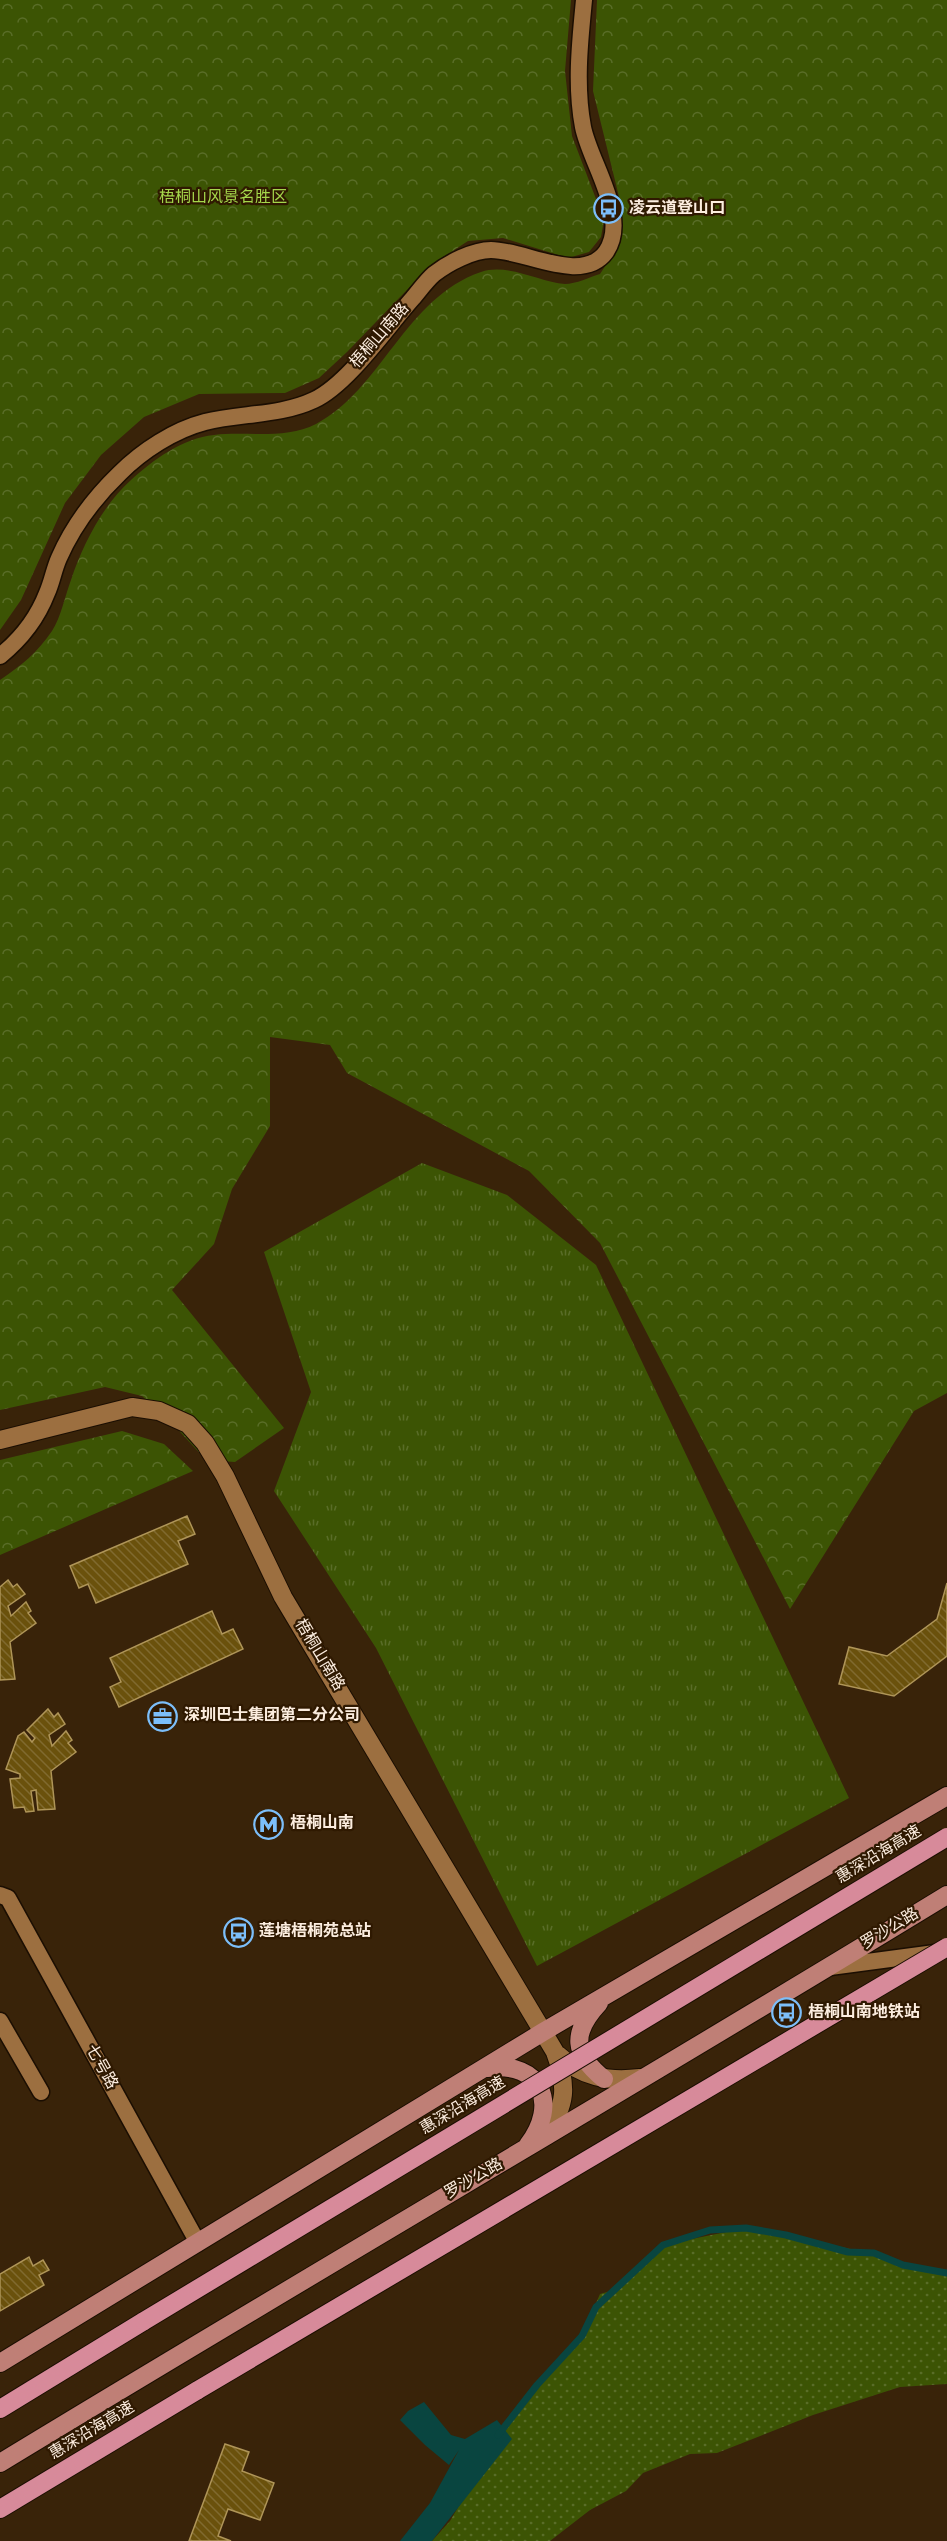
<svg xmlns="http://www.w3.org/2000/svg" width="947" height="2541" font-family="Overpass,'Noto Sans SC',sans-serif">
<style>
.grass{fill:url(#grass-dots)}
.forest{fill:url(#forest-crowns)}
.park{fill:url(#park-tufts)}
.water{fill:#094540}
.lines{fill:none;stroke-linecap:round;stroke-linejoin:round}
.stream{stroke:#094540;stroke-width:7}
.building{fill:url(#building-back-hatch);stroke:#af9558;stroke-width:1.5}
.minor-casing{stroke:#1b0e02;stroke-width:19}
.tertiary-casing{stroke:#1b0e02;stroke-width:20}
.primary-casing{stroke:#1b0e02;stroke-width:20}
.motorway-casing{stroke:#1b0e02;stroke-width:20}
.minor{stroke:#9c6f40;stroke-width:16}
.tertiary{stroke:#9c6f40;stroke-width:18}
.primary{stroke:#bf7f76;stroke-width:18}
.motorway{stroke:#d78a9a;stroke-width:18}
.motorway-bridge-casing{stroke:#1b0e02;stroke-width:20;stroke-linecap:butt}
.motorway-bridge{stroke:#d78a9a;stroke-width:18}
.labels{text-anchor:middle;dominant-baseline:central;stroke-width:4.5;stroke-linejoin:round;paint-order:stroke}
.park-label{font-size:16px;fill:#a5d74b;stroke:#2f1901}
.poi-label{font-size:16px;font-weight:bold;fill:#fceddf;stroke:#2f1901;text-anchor:start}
.street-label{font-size:16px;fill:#fceddf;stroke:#2f1901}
</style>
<defs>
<pattern id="grass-dots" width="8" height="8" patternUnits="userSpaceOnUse" patternTransform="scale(1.5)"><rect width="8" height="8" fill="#3c5404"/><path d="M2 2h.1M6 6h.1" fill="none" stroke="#596d28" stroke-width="1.8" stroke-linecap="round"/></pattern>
<pattern id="forest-crowns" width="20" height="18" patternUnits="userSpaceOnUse" patternTransform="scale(1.5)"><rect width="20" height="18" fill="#3c5404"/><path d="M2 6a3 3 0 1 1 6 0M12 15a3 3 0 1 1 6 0" fill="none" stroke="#596d28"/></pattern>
<pattern id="park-tufts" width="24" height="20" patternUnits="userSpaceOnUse" patternTransform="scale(1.5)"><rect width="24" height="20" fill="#3c5404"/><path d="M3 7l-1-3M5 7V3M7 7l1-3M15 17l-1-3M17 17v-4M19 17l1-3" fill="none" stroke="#596d28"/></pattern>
<pattern id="building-back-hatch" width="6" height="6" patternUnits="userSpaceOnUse" patternTransform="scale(1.5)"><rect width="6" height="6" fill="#6a510c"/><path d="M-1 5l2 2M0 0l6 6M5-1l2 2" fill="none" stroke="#806a2f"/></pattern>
</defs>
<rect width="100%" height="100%" fill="#392309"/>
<!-- grass -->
<path class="grass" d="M746 2228 876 2254 909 2266 947 2270V2384L900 2387 813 2415 717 2453 690 2454 643 2473 626 2491 590 2510 550 2541H432L450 2521 503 2431 537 2385 582 2336 600 2294 614 2290 667 2244Z"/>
<!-- forest -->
<path class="forest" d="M0 0H571L565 71 572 136 604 220 601 237 589 252 568 258 503 238 468 241 431 265 347 352 319 378 285 393 199 394 144 417 101 455 65 503 21 600 0 630Z
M597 0H947V1393L914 1411 790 1609 600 1243 529 1171 347 1073 330 1045 270 1037V1126L232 1189 214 1244 172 1290 284 1428 235 1462 206 1460 171 1422 142 1396 105 1387 0 1410V680C22 665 37 653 52 631 61 617 65 596 71 580 83 544 103 505 131 480 153 460 183 438 214 435 247 431 285 440 316 424 382 389 405 298 481 272 508 263 539 282 565 284 576 284 590 277 600 274L621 242 622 209 593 91Z
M122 1431 164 1444 193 1471 0 1555V1460Z"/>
<!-- park -->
<path class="park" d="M422 1163 507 1195 596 1265 849 1798 537 1966 376 1648 274 1491 311 1392 264 1252Z"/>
<!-- water -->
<path class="water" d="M424 2402 451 2435 465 2439 497 2420 512 2439 432 2541H400L430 2503 459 2450 449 2465 425 2445 400 2420 408 2411Z"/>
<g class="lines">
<!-- stream -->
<path class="stream" d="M498 2435 537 2385 582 2336 596 2307 663 2245 710 2230 746 2228 786 2235 848 2252 874 2253 903 2265 947 2273"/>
</g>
<!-- building -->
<path class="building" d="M187 1516 195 1534 178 1541 188 1564 96 1603 88 1584 79 1588 70 1566Z
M8 1580 13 1587 17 1584 25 1594 8 1606 11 1616 26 1602 31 1611 28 1613 36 1623 10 1642 15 1679 0 1680V1587Z
M947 1583V1656L894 1696 839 1684 849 1647 887 1656 937 1619Z
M212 1611 222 1634 233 1629 243 1649 119 1707 110 1687 121 1682 110 1658Z
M48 1709 54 1717 58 1713 65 1724 49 1735 52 1746 66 1731 72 1740 68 1743 76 1752 51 1771 55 1809 38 1810 36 1790 31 1791 34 1811 26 1812 24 1807 14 1808 10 1779 20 1778V1774L6 1769 18 1736 24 1732 32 1742 35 1738 27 1730Z
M29 2257 33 2266 43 2260 49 2270 39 2275 44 2285 0 2311V2274Z
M225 2444 249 2452 242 2471 274 2483 260 2520 228 2509 218 2536 231 2541H189Z"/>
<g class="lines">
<defs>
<path id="minor" d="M0 656C21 639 37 619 47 593 52 582 54 569 59 558 73 526 95 497 120 473 142 451 174 430 205 422 241 413 280 416 314 400 348 384 387 327 413 298 419 291 426 281 434 274 448 263 473 250 491 250 525 250 582 285 606 252 630 217 590 163 583 127 575 85 580 41 584 0
M0 1895 8 1898 198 2243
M830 1967 935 1953
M0 2021 41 2092"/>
<path id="tertiary" d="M0 1440 132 1407 159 1411 188 1424 205 1443 225 1476 283 1597 555 2052C568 2087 566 2104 546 2136
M558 2055C582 2077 608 2082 640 2078"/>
<path id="primary" d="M599 2003C571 2033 573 2054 604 2079
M487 2068C542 2061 559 2104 528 2145
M0 2363 543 2032 947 1796
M0 2463C314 2272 633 2087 947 1895"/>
<path id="motorway" d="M0 2409 144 2321
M0 2509 198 2390"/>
</defs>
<!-- minor casing -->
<use href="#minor" class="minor-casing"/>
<!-- tertiary casing -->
<use href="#tertiary" class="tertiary-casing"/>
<!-- primary casing -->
<use href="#primary" class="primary-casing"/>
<!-- motorway casing -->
<use href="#motorway" class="motorway-casing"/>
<!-- minor -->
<use href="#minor" class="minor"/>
<!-- tertiary -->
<use href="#tertiary" class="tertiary"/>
<!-- primary -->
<use href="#primary" class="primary"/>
<!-- motorway -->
<use href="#motorway" class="motorway"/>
<defs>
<path id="motorway-bridge" d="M144 2321 947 1837
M198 2390 947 1947"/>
</defs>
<!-- motorway-bridge casing -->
<use href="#motorway-bridge" class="motorway-bridge-casing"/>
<!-- motorway-bridge -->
<use href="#motorway-bridge" class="motorway-bridge"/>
</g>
<!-- icons -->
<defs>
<symbol id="bus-ring" viewBox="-11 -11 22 22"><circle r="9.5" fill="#2f1901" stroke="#7cbef9" stroke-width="1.5"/><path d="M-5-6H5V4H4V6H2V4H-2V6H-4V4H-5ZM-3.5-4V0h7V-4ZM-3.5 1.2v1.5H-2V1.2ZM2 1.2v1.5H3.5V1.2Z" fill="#7cbef9"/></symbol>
<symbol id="office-ring" viewBox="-11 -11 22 22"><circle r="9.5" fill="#2f1901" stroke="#7cbef9" stroke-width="1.5"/><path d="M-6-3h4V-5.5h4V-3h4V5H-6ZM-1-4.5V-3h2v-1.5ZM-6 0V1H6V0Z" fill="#7cbef9"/></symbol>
<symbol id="metro-ring" viewBox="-11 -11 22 22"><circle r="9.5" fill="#2f1901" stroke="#7cbef9" stroke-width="1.5"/><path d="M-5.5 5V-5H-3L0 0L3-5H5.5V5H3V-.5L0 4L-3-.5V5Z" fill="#7cbef9"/></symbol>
</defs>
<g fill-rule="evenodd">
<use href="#bus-ring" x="592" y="192" width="33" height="33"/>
<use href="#office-ring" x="146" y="1700" width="33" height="33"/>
<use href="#metro-ring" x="252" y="1808" width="33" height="33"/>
<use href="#bus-ring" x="222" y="1916" width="33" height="33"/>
<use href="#bus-ring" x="770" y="1996" width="33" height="33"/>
</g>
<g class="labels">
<!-- park labels -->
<g class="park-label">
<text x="223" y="198">梧桐山风景名胜区</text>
</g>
<!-- poi labels -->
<g class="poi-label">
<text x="629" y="209">凌云道登山口</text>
<text x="184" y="1716">深圳巴士集团第二分公司</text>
<text x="290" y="1824">梧桐山南</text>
<text x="259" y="1932">莲塘梧桐苑总站</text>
<text x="808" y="2013">梧桐山南地铁站</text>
</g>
<!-- street labels -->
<g class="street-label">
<text transform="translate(380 336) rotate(-49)">梧桐山南路</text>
<text transform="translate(319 1655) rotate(59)">梧桐山南路</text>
<text transform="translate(879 1855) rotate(-31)">惠深沿海高速</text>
<text transform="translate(890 1929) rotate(-31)">罗沙公路</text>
<text transform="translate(101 2067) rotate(61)">七号路</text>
<text transform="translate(463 2106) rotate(-31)">惠深沿海高速</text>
<text transform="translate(474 2179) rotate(-30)">罗沙公路</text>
<text transform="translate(92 2431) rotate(-31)">惠深沿海高速</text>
</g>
</g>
</svg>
